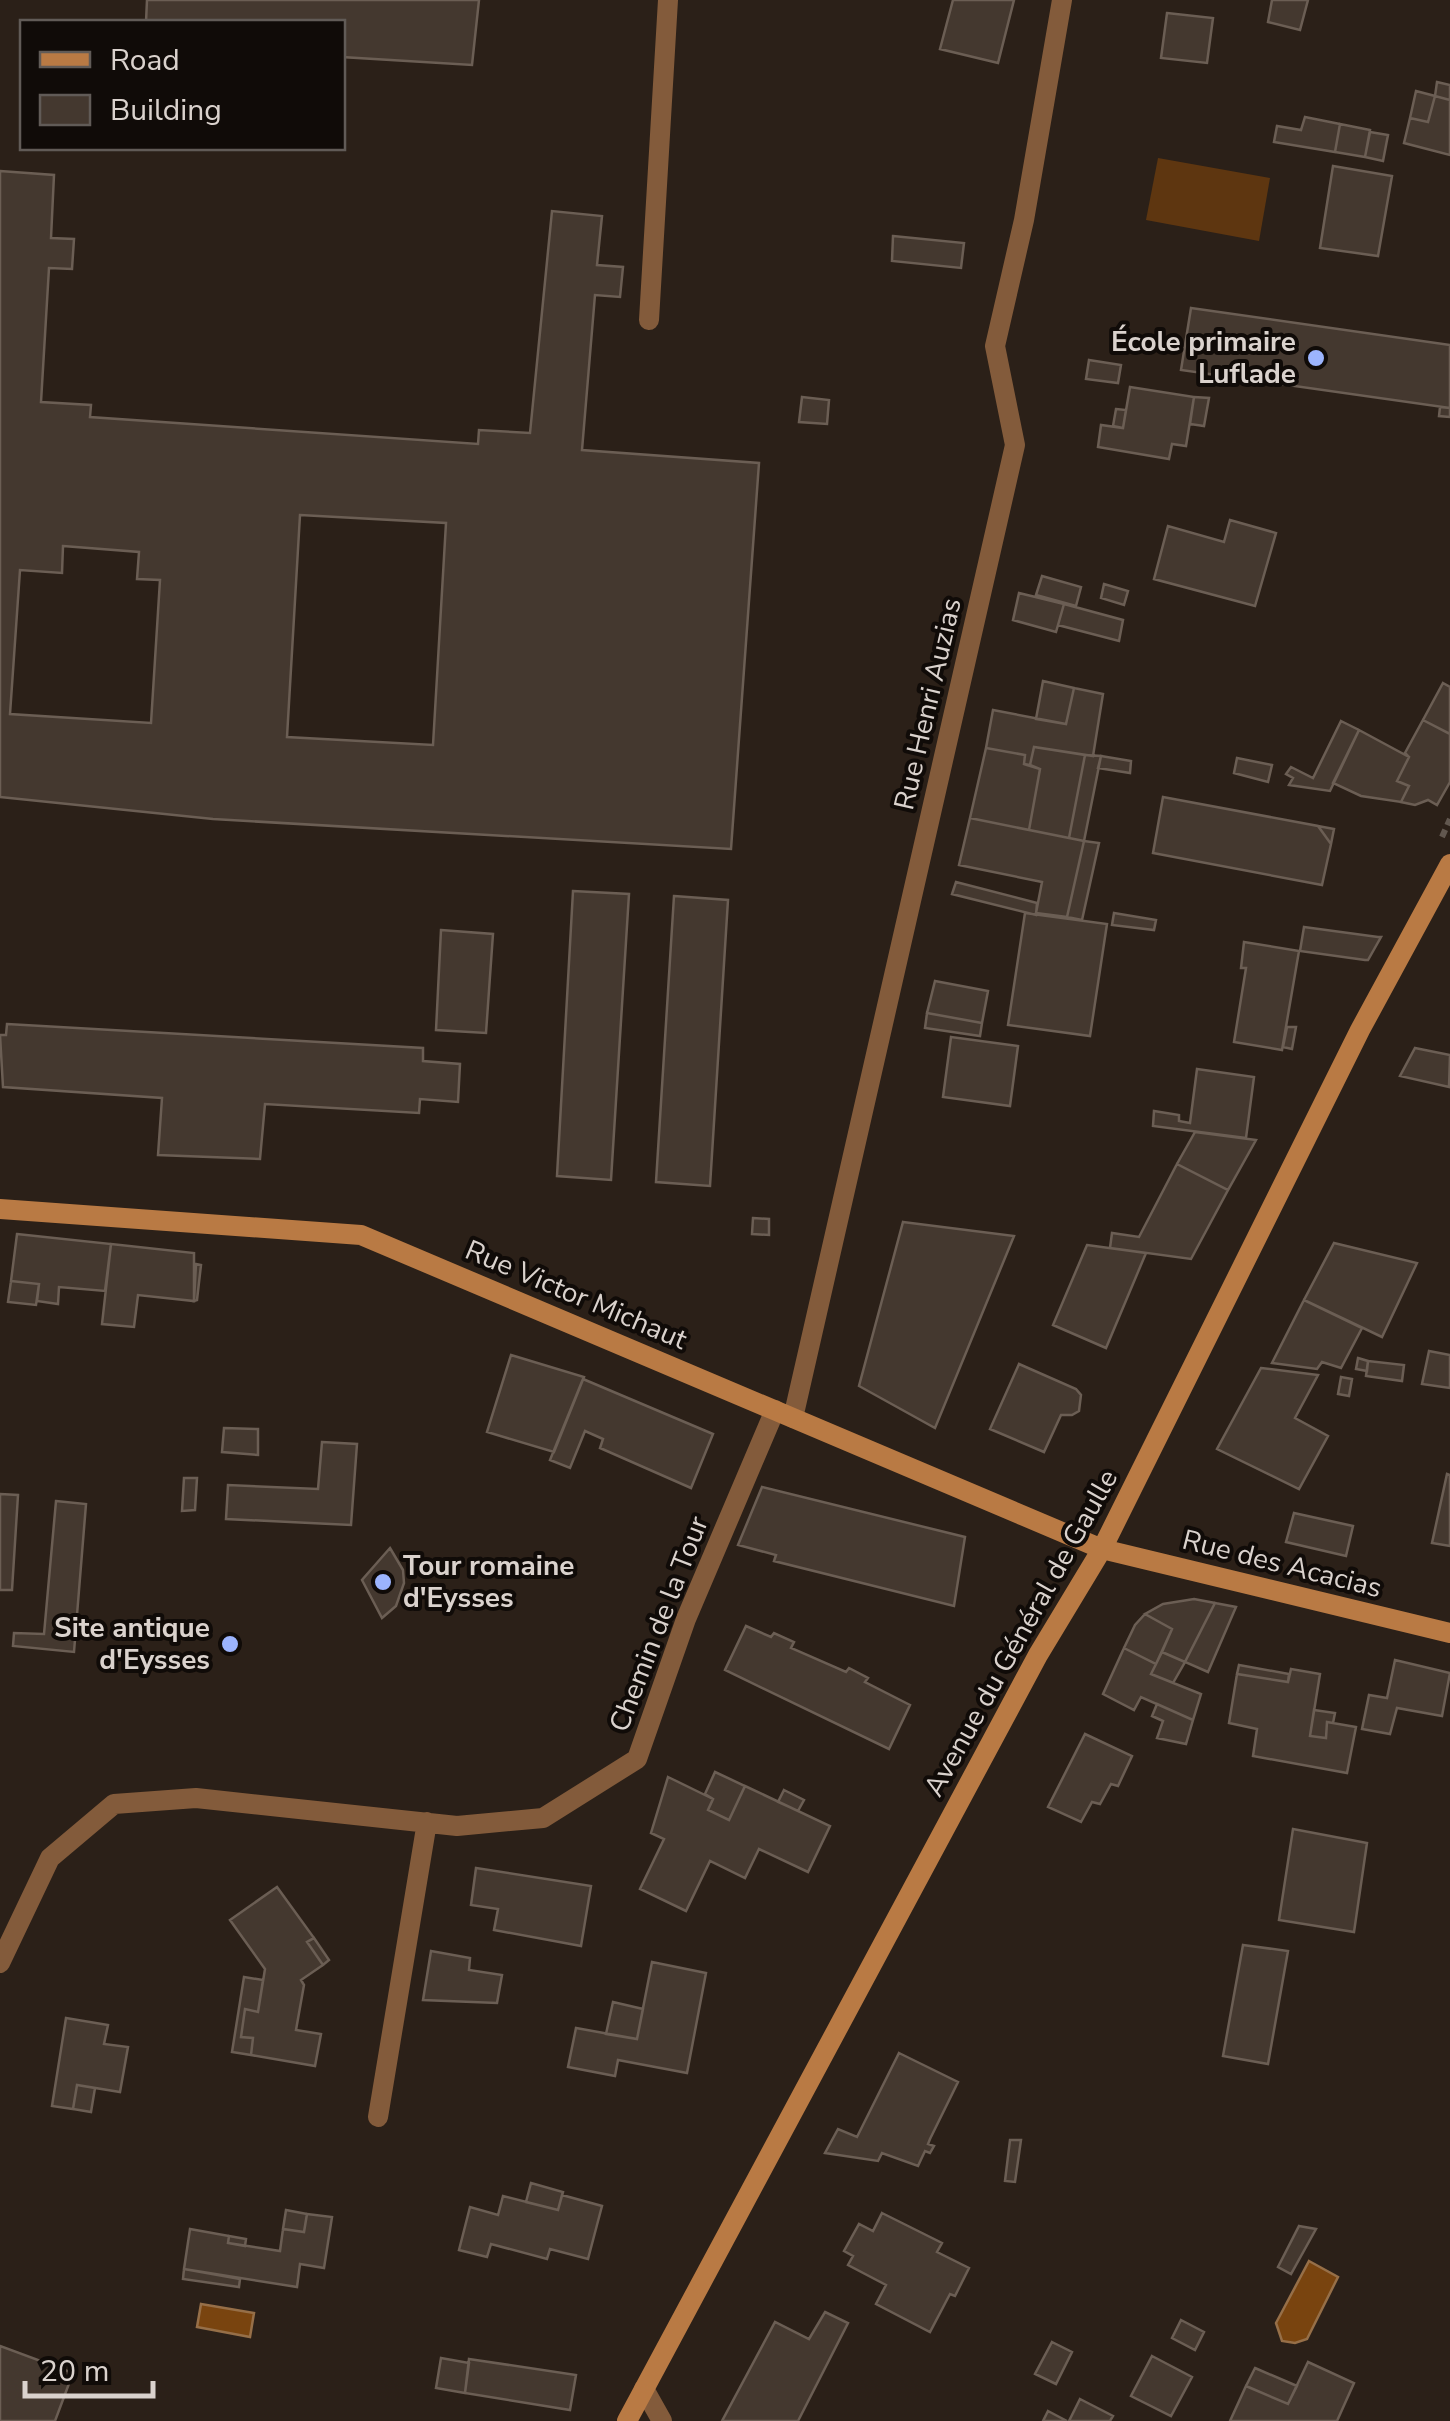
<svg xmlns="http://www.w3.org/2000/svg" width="1450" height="2421" font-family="'Nunito Sans',sans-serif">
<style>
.green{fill:#5e3610}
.water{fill:#79440f;stroke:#966f48;stroke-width:2.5}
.building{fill:#44382f;stroke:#6b5e54;stroke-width:2.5;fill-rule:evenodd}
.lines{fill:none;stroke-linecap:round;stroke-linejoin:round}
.path{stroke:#61574f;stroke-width:6;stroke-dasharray:8 5;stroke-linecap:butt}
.street{stroke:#835b3b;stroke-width:20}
.secondary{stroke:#b97a44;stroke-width:20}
.poi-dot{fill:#9cb4fd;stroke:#100b08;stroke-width:4}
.labels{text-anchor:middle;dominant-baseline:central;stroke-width:8;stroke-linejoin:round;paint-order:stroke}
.poi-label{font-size:28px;font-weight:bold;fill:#dad2cd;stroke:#100b08;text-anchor:end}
.street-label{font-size:28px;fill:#dad2cd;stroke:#100b08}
</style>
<rect width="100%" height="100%" fill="#2b2018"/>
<!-- green -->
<path class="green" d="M1158 158 1270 178 1259 241 1146 220Z"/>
<!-- water -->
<path class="water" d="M1309 2261 1338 2277 1307 2339 1295 2343 1282 2341 1276 2323Z
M201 2304 254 2313 250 2337 197 2327Z"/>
<!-- building -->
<path class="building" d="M147 0H479L472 65 342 57V22H146Z
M953 0H1014L998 63 940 49Z
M1272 0H1308L1300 30 1268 22Z
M1167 13 1213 18 1207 63 1161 58Z
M1437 82 1450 85V100L1435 96Z
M1416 91 1435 96 1428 122 1410 118Z
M1435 96 1450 100V155L1404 143 1410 118 1428 122Z
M1305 117 1340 124 1335 152 1274 142 1277 126 1301 130Z
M1340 124 1370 130 1365 157 1335 152Z
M1370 132 1388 135 1383 161 1365 157Z
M1333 166 1392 176 1378 256 1320 248Z
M0 171 54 175 51 238 74 239 72 269 49 268 41 402 91 405 90 417 478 444 479 430 530 433 552 211 602 216 597 265 623 267 620 297 595 295 582 450 759 463 731 849 213 819 0 797ZM300 515 446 523 433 745 287 737ZM63 546 139 552 137 579 160 580 151 723 10 714 20 570 62 573Z
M893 236 964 243 961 268 892 261Z
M1191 308 1450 345V408L1181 370Z
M1089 360 1121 365 1118 383 1086 379Z
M1130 387 1194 397 1186 446 1172 444 1169 459 1098 447 1101 425 1123 428Z
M802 397 829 400 827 424 799 422Z
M1194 397 1209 398 1204 426 1190 424Z
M1440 407 1450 408V417L1439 416Z
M1116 409 1126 410 1123 428 1113 426Z
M1230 520 1276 533 1255 606 1154 579 1168 526 1224 542Z
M1042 576 1081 587 1076 606 1036 595Z
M1104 584 1128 591 1124 605 1101 598Z
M1019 593 1064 604 1056 632 1013 620Z
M1064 604 1123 620 1119 641 1058 625Z
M1043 681 1074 688 1066 724 1036 719Z
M1443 683 1450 687V734L1423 720Z
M1074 688 1103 694 1093 756 1034 747 1030 765 1024 764 1025 755 986 748 993 710 1066 724Z
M1423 720 1450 734V782L1437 805 1428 800 1415 805 1401 802 1409 786 1397 781 1409 757 1405 753Z
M1341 721 1359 730 1330 791 1289 785 1293 778 1286 774 1291 767 1313 778Z
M1359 730 1409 757 1397 781 1409 786 1401 802 1361 796 1333 783Z
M1034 747 1085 755 1069 838 1029 830 1040 769 1030 765Z
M986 748 1025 755 1024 764 1040 769 1029 830 970 818Z
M1085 755 1101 756 1084 841 1069 838Z
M1101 756 1131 761 1130 773 1098 768Z
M1237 758 1272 765 1268 782 1234 773Z
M1163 797 1318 826 1331 844 1322 885 1153 853Z
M970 818 1084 841 1067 917 1036 913 1042 882 959 865Z
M1318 826 1334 829 1331 844Z
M1084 841 1099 843 1082 920 1067 917Z
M956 882 1037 903 1036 915 952 894Z
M573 891 629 894 611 1180 557 1176Z
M674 896 728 900 710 1186 656 1182Z
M1025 913 1107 924 1090 1036 1008 1025Z
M1114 913 1156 920 1154 930 1112 925Z
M1304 927 1378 937H1381L1368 960H1365L1300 951Z
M441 930 493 934 486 1033 436 1030Z
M1244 942 1299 951 1282 1050 1234 1042 1246 968H1241Z
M935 981 988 991 982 1023 927 1013Z
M927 1013 982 1023 980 1036 925 1028Z
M7 1024 423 1048V1061L460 1064 458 1102 420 1099 419 1113 265 1104 260 1159 158 1155 162 1098 3 1087 0 1035H6Z
M1287 1027H1296L1292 1049 1283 1047Z
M951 1037 1018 1046 1010 1106 943 1097Z
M1415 1048 1450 1055 1449 1087 1400 1076Z
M1197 1069 1254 1077 1246 1138 1153 1126 1154 1111 1179 1115V1121L1190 1123Z
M1195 1132 1256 1140 1228 1190 1177 1164Z
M1177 1164 1228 1190 1191 1259 1110 1248 1112 1233 1139 1237Z
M753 1218 769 1219V1235L752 1234Z
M903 1222 1014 1236 935 1428 859 1386Z
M17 1234 111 1244 105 1291 59 1287 58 1304 37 1301 39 1284 11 1281Z
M1334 1243 1417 1263 1382 1337 1304 1300Z
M111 1244 194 1253V1301L138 1295 134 1327 102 1324Z
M1087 1245 1146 1253 1106 1348 1053 1325Z
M196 1264 201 1265 197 1300 194 1301Z
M11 1281 39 1284 36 1305 8 1302Z
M1304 1300 1362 1328 1341 1368 1322 1362 1317 1369 1272 1363Z
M1429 1351 1450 1355V1388L1422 1384Z
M511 1355 584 1377 554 1452 487 1432Z
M1358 1358 1368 1361 1367 1371 1356 1369Z
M1368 1361 1404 1365 1402 1381 1366 1376Z
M1019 1364 1076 1389 1081 1395 1079 1411 1072 1415H1061L1044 1452 990 1429Z
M1261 1368 1318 1375 1295 1418 1328 1436 1299 1489 1217 1449Z
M1341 1377 1352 1379 1349 1396 1338 1394Z
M583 1379 713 1434 691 1488 600 1448 603 1439 585 1431 570 1468 550 1460Z
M224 1428 258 1429V1455L222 1452Z
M322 1442 357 1444 351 1525 226 1519 228 1485 318 1489Z
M1447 1474 1450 1475V1546L1432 1543Z
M184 1478H197L195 1510 182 1511Z
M762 1487 965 1537 954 1606 774 1561 776 1555 738 1545Z
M0 1494 18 1495 12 1590H0Z
M56 1501 86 1504 74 1652 13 1646 14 1633 44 1634Z
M1294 1513 1353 1526 1346 1556 1286 1542Z
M390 1548 403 1570 404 1583 396 1606 382 1618 362 1580Z
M1194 1599 1215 1603 1185 1662 1162 1652 1172 1629 1145 1614 1163 1604Z
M1215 1603 1236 1607 1208 1672 1185 1662Z
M1145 1614 1172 1629 1156 1664 1124 1648 1135 1625Z
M746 1626 771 1637 774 1633 794 1642 791 1648 846 1672 849 1668 868 1678 865 1682 910 1705 889 1749 725 1670Z
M1124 1648 1156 1664 1151 1674 1201 1694 1193 1720 1141 1697 1134 1710 1103 1694Z
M1162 1652 1185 1662 1173 1683 1151 1674Z
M1395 1660 1450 1673 1442 1716 1397 1708 1390 1734 1362 1729 1369 1695 1387 1698Z
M1239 1665 1289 1674 1288 1682 1237 1674Z
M1291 1669 1320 1674 1310 1736 1326 1738 1327 1722 1356 1727 1347 1773 1253 1756 1257 1729 1229 1723 1237 1674 1288 1682Z
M1157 1704 1193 1720 1186 1744 1157 1738 1163 1721 1152 1716Z
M1314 1710 1335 1713 1333 1723 1327 1722 1326 1738 1310 1736Z
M1085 1734 1132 1756 1118 1786 1111 1784 1100 1804 1092 1802 1081 1822 1048 1807Z
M715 1772 745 1786 729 1820 708 1810 713 1799 705 1794Z
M668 1777 713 1799 708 1810 729 1820 745 1786 830 1826 808 1872 759 1849 745 1878 710 1861 686 1911 640 1889 664 1839 651 1833Z
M784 1790 804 1800 798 1811 778 1802Z
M1293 1829 1367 1843 1354 1932 1279 1920Z
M476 1868 591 1886 581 1946 494 1930 498 1909 471 1905Z
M277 1887 314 1938 307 1942 323 1965 301 1980 304 1985 296 2030 321 2034 315 2066 251 2055 253 2038 241 2037 245 2009 258 2012 265 1969 230 1920Z
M314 1938 329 1960 323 1965 307 1942Z
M1243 1945 1288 1951 1268 2064 1223 2056Z
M431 1951 470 1958 469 1970 502 1975 497 2003 423 2000Z
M652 1962 706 1973 687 2073 618 2060 615 2076 568 2067 576 2028 637 2039Z
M244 1977 263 1980 258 2012 245 2009 241 2037 253 2038 251 2055 232 2052Z
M613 2002 643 2009 637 2039 606 2034Z
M66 2018 108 2025 104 2044 128 2047 120 2092 77 2085 73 2109 52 2106Z
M899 2053 958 2082 930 2139 928 2144 934 2146 930 2153 925 2151 918 2166 882 2153 878 2161 825 2153 838 2129 857 2137Z
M77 2085 95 2088 91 2112 73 2109Z
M1010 2140H1021L1015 2182 1005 2181Z
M531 2183 563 2192 558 2210 526 2202Z
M562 2195 602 2206 588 2259 550 2249 547 2259 491 2244 487 2257 459 2250 470 2207 498 2215 503 2196 558 2210Z
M286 2210 307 2214 304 2232 283 2229Z
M882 2213 942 2243 937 2252 969 2268 955 2296 950 2294 930 2332 876 2304 886 2285 848 2265 853 2256 844 2251 859 2224 873 2231Z
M307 2214 332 2217 324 2268 300 2264 297 2287 184 2269 190 2229 229 2236 228 2243 280 2251 283 2229 304 2232Z
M1299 2226 1316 2229 1291 2274 1278 2267Z
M229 2236 246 2239 245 2246 228 2243Z
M184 2269 240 2279 239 2287 183 2279Z
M825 2312 848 2323 798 2421H722L775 2322 809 2339Z
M1181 2320 1204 2332 1195 2350 1172 2338Z
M1052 2342 1072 2352 1056 2384 1035 2374Z
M0 2346 73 2373 55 2421H0Z
M1152 2356 1192 2377 1171 2416 1131 2396Z
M441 2358 469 2363 465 2393 436 2388Z
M469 2359 576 2375 570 2410 465 2393Z
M1308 2362 1354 2383 1337 2421H1230L1246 2386 1288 2404Z
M1255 2368 1297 2386 1288 2404 1246 2386Z
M1080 2399 1113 2416 1110 2421H1069Z
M1048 2411 1067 2421H1043Z"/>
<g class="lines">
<!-- path -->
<path class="path" d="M1442 837 1450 819"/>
<!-- street -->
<path class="street" d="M649 320 668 0
M793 1418 1015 445 995 346 1024 220 1062 0
M0 1963 50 1858 114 1804 196 1798 457 1826 543 1818 637 1759 686 1619 775 1410
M378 2117 427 1822
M644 2389 662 2421"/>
<!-- secondary -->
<path class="secondary" d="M0 1209 361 1235 1102 1549 1450 1633
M627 2421 1038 1655 1102 1549 1360 1030 1450 864"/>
</g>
<!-- markers -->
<g class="poi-dot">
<circle cx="1316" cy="358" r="10"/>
<circle cx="383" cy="1582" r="10"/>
<circle cx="230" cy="1644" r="10"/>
</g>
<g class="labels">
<!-- poi labels -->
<g class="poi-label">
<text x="1296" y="342">École primaire<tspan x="1296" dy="32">Luflade</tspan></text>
<text x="403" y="1566" text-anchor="start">Tour romaine<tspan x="403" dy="32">d'Eysses</tspan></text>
<text x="210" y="1628">Site antique<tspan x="210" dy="32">d'Eysses</tspan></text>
</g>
<!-- street labels -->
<g class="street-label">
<text transform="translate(928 704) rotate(-77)">Rue Henri Auzias</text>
<text transform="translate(576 1295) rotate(23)">Rue Victor Michaut</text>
<text transform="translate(1282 1564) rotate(14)">Rue des Acacias</text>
<text transform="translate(659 1624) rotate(-69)">Chemin de la Tour</text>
<text transform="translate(1021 1633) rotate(-61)">Avenue du Général de Gaulle</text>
</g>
</g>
<!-- legend -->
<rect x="20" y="20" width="325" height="130" fill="#100b08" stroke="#615b57" stroke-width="2.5"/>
<rect x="40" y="52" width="50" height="15" fill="#b97a44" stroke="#615b57" stroke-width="2.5"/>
<text x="110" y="70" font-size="30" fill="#dad2cd">Road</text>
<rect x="40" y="95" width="50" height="30" fill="#44382f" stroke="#615b57" stroke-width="2.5"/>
<text x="110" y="120" font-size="30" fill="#dad2cd">Building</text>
<!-- scale -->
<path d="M25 2381v15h128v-15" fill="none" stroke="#dad2cd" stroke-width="5"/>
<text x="40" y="2381" font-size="30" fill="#dad2cd" stroke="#100b08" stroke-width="8" paint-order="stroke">20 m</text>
</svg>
